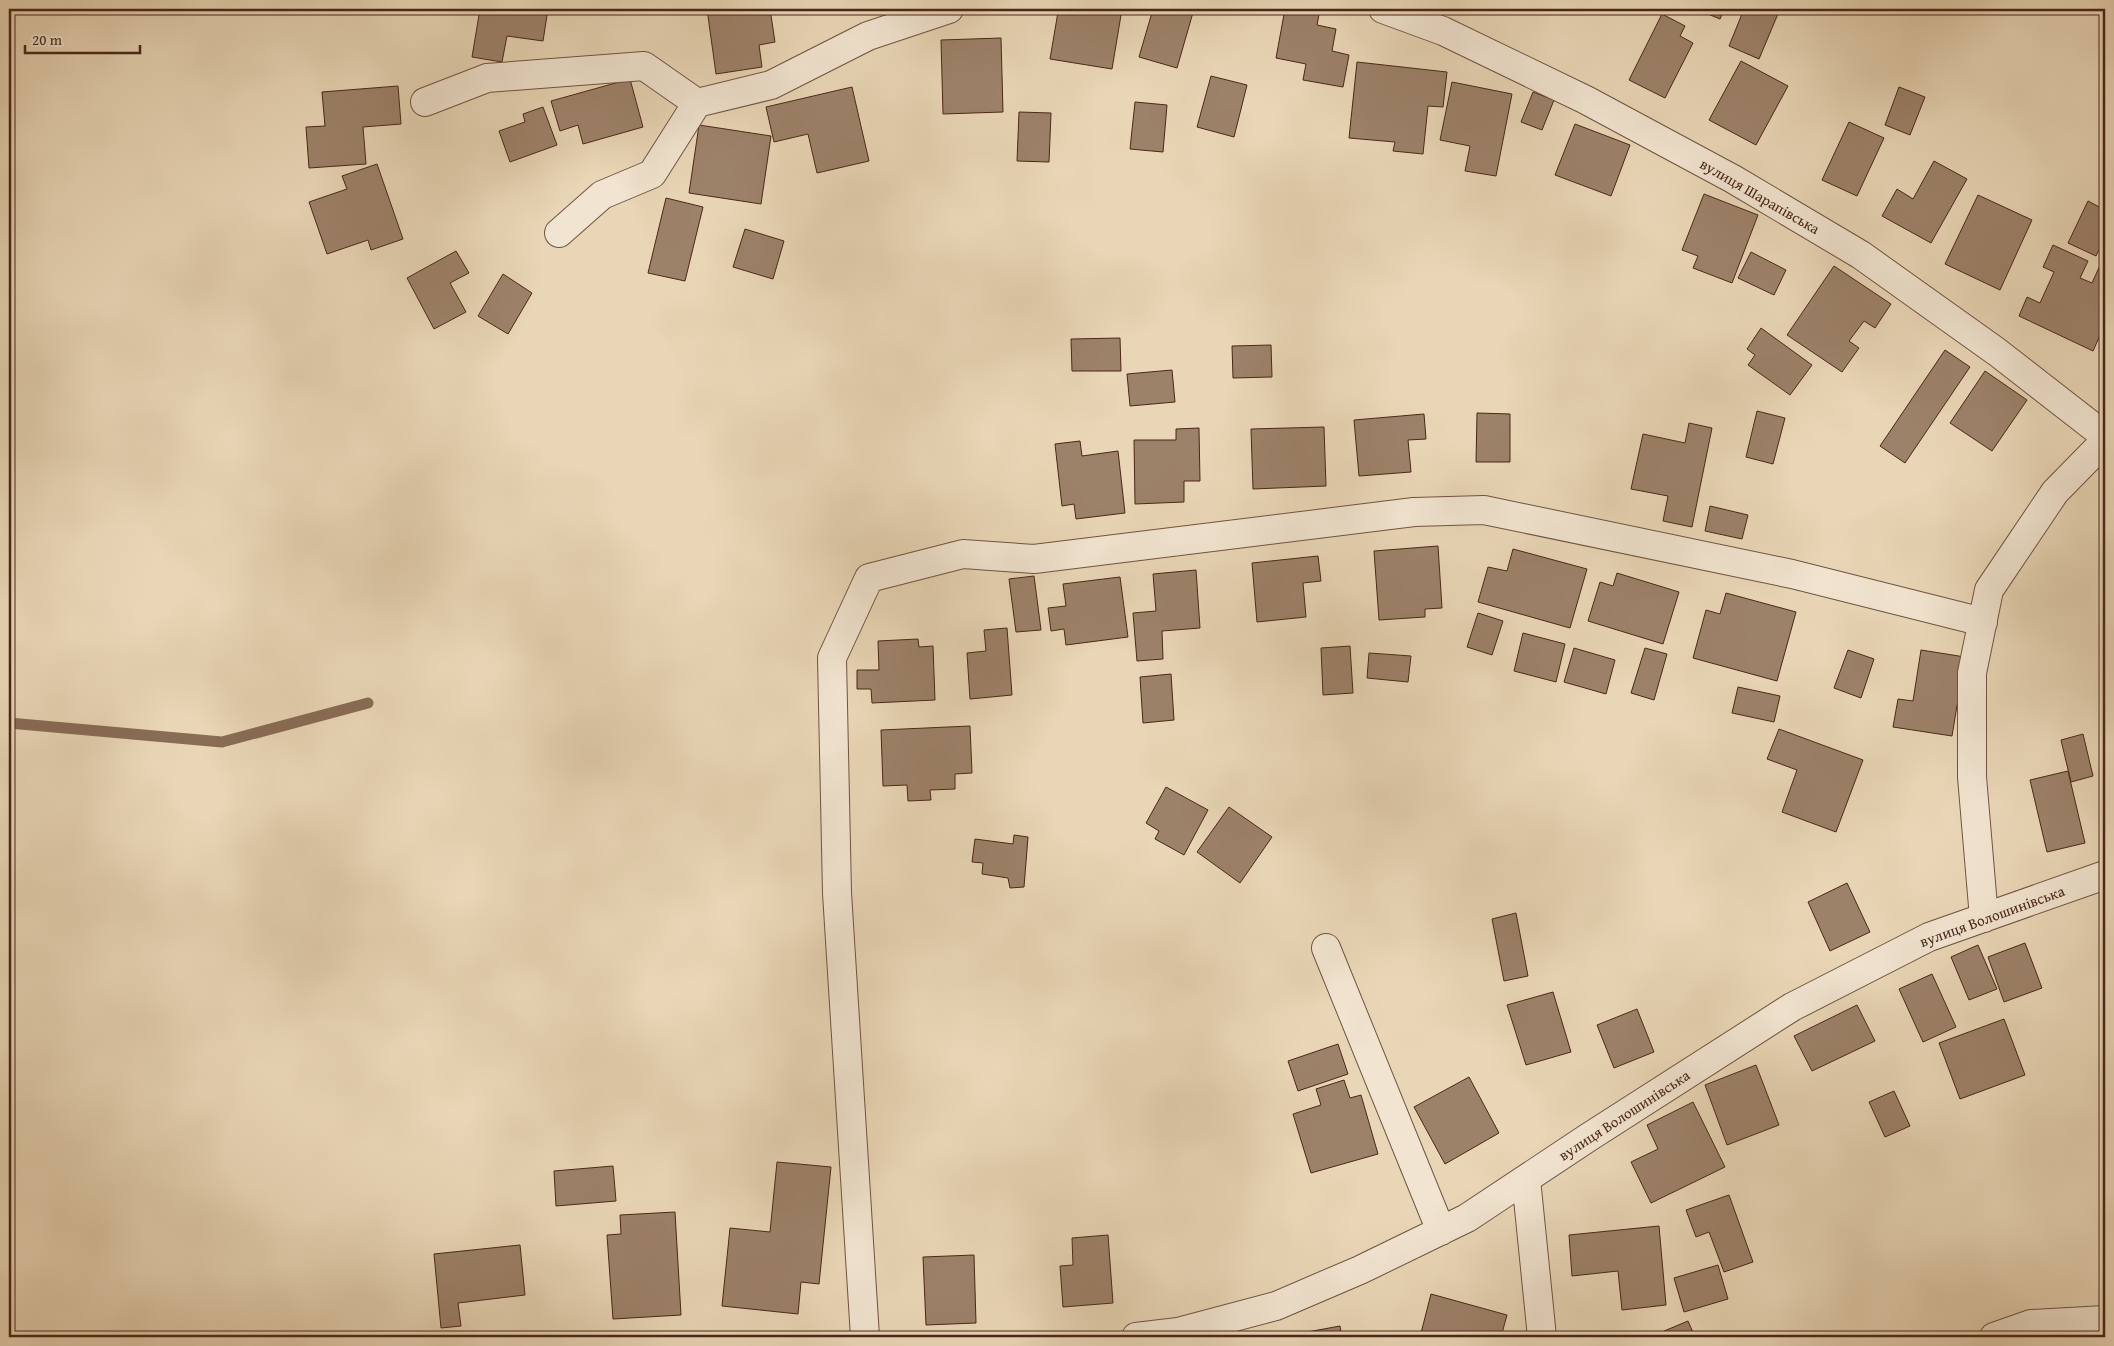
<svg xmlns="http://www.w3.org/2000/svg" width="2114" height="1346" font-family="'Gentium Book Plus',serif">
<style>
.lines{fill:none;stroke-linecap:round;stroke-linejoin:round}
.stream{stroke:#896c56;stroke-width:11}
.building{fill:#9d826a;stroke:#4a2718}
.minor-casing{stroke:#725340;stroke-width:30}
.minor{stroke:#f1e4d0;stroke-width:28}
.labels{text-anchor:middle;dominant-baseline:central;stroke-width:4.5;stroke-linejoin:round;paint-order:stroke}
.street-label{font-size:15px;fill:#4a2718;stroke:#f1e4d0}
</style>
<rect width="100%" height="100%" fill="#e9d6b6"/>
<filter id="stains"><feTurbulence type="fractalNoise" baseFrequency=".004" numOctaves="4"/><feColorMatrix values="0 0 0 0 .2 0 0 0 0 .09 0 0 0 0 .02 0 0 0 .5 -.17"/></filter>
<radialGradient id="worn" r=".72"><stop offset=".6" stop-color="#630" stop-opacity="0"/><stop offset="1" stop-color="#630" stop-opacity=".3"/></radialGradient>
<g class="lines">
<!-- stream -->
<path class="stream" d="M9 723 222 742 368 703"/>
</g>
<!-- building -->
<path class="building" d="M480 9H548L543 41 507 36 502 62 472 57Z
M707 9H770L775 42 759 45 762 67 716 74Z
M1074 9H1122L1112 69 1050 59 1058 12 1073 15Z
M1153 9H1194L1177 68 1139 57Z
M1285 9H1320L1317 25 1336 29 1332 51 1349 55 1343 87 1303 80 1306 64 1276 58Z
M1696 9H1724L1720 19Z
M1744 9H1780L1759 59 1729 46Z
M1662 14 1685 26 1680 36 1693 43 1665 98 1629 80Z
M1001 38 1003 112 943 114 941 40Z
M1741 61 1788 86 1756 145 1709 120Z
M1357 62 1447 72 1443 107 1428 106 1423 154 1393 151 1395 142 1349 138Z
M1211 76 1247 85 1234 137 1197 127Z
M630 79 643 127 583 144 578 125 560 131 551 101Z
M1452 82 1512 94 1496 176 1465 171 1470 146 1440 140Z
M398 86 401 124 363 127 366 164 309 168 306 127 325 126 322 92Z
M852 87 869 161 817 173 808 134 774 142 766 107Z
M1899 87 1925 97 1910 135 1885 125Z
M1533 92 1554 100 1542 130 1521 122Z
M1135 102 1167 105 1163 152 1130 149Z
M543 107 557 145 510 162 499 131 525 122 523 114Z
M1019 112 1051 113 1049 162 1017 161Z
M1849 122 1884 138 1857 196 1822 180Z
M1575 124 1630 145 1611 196 1555 175Z
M699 125 771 136 761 204 689 193Z
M1934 161 1967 179 1931 243 1882 216 1897 189 1913 199Z
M377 164 403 239 371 250 368 240 327 254 309 202 347 189 342 176Z
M1704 194 1758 215 1732 283 1693 268 1698 256 1682 250Z
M1978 195 2032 220 2000 290 1945 264Z
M666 198 703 207 685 281 648 273Z
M2088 201 2105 210V237L2096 256 2068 243Z
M745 229 784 241 773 279 733 267Z
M2053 245 2088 261 2080 278 2092 283 2102 261 2105 262V324L2093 351 2019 316 2027 297 2040 303 2054 272 2043 267Z
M456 251 469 273 450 283 466 312 434 329 407 278Z
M1751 252 1786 270 1774 295 1738 278Z
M1834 266 1891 304 1875 328 1864 321 1849 341 1859 348 1842 372 1787 335Z
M503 274 532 293 508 334 478 316Z
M1761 328 1812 365 1790 395 1748 365 1755 355 1747 349Z
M1120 338 1121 371H1072L1071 339Z
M1271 345 1272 377 1233 378 1232 346Z
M1945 350 1970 367 1905 463 1880 446Z
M1172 370 1175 402 1130 406 1127 374Z
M1985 371 2027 400 1992 451 1950 423Z
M1757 411 1785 418 1773 464 1746 457Z
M1477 413 1510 414V462H1476Z
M1424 414 1426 439 1408 440 1411 472 1359 476 1354 420Z
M1689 423 1712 428 1692 527 1663 521 1668 496 1631 489 1643 434 1685 443Z
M1324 427 1326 486 1253 489 1251 429Z
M1199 428 1200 481H1184V502L1135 504 1134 440H1176V429Z
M1080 441 1082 456 1118 451 1125 513 1076 519 1074 504 1062 506 1055 444Z
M1710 506 1748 515 1742 539 1705 531Z
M1438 546 1442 608 1425 609V617L1379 620 1374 551Z
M1513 549 1587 569 1570 628 1478 602 1488 567 1507 571Z
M1318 556 1321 581 1303 583 1306 617 1257 622 1252 563Z
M1196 570 1200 628 1162 631 1163 659 1137 661 1133 613 1156 611 1153 574Z
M1617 573 1679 592 1663 644 1588 621 1600 582 1613 586Z
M1034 576 1041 630 1016 632 1009 579Z
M1120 577 1128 637 1066 645 1064 629 1051 631 1048 608 1066 606 1063 584Z
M1726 593 1796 612 1777 681 1693 658 1706 610 1720 614Z
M1478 613 1503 621 1492 655 1467 647Z
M1007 628 1012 695 970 699 967 653 986 651 984 630Z
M1523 633 1565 644 1556 682 1514 671Z
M918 639 919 647 933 646 935 700 872 703 871 689H857V670H879L878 641Z
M1350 646 1353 693 1323 695 1321 648Z
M1574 648 1615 660 1606 694 1564 682Z
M1645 648 1667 654 1654 700 1631 693Z
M1848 650 1874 659 1861 698 1834 688Z
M1921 650 1965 657 1952 736 1893 727 1898 699 1913 701Z
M1369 653 1411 656 1408 682 1367 678Z
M1171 674 1174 720 1143 723 1140 677Z
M1738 687 1780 696 1774 722 1732 713Z
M970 726 972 773 955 774V789L930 790 931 800 908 801 907 785 883 786 881 730Z
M1779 729 1863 760 1836 832 1782 812 1797 770 1767 759Z
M2083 734 2093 776 2071 782 2061 740Z
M2068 771 2085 843 2047 852 2030 780Z
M1166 787 1208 810 1184 855 1155 839 1159 831 1146 823Z
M1229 807 1272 837 1240 883 1197 852Z
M1014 835 1028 837 1024 887 1010 888 1008 878 982 874 983 863 972 862 975 839 1013 844Z
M1847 883 1870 932 1830 951 1808 902Z
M1516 913 1528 976 1504 981 1492 919Z
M2025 943 2042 988 2004 1002 1988 957Z
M1978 945 1997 989 1969 1000 1951 957Z
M1932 974 1956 1027 1923 1042 1899 989Z
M1553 992 1571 1052 1526 1065 1507 1005Z
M1857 1005 1875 1041 1812 1071 1794 1036Z
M1637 1009 1654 1052 1614 1068 1597 1025Z
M2004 1019 2025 1075 1960 1099 1939 1043Z
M1338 1044 1348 1074 1298 1091 1288 1061Z
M1756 1065 1779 1125 1727 1145 1705 1085Z
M1469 1077 1499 1133 1445 1164 1414 1107Z
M1344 1080 1350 1098 1361 1095 1378 1154 1311 1173 1293 1114 1321 1105 1316 1089Z
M1894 1091 1910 1126 1885 1137 1869 1102Z
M1693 1102 1725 1167 1651 1203 1631 1162 1658 1149 1647 1125Z
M777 1162 831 1167 819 1284 801 1282 798 1314 722 1306 730 1228 770 1232Z
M613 1166 616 1201 556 1206 554 1171Z
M1729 1195 1753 1262 1724 1272 1709 1232 1696 1237 1686 1210Z
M675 1212 681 1315 613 1319 607 1235 621 1234 620 1215Z
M1659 1226 1666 1305 1622 1310 1618 1271 1572 1276 1569 1235Z
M1108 1235 1113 1303 1063 1307 1060 1266 1073 1265 1072 1238Z
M520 1245 525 1295 458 1303 461 1326 441 1328 434 1254Z
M974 1255 976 1323 926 1325 923 1257Z
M1718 1265 1728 1299 1684 1312 1674 1278Z
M1431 1294 1507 1315 1501 1337H1420Z
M1688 1321 1695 1337H1659L1657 1334Z
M1340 1326 1342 1337H1280Z"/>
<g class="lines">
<defs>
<path id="minor" d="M1383 9 1443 31 1586 100 1733 179 1861 255 1997 352 2105 436
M425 102 487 78 644 66 697 103
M697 103 771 85 868 36 949 9
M559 233 602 195 652 174 697 103
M1984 918 1972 777V673L1989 590 2055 492 2105 441
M1326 948 1441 1231
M1526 1179 1542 1337
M865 1337 837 893 832 658 869 578 963 554 1034 559 1414 512 1484 510 1792 574 1983 622
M1136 1337 1178 1332 1276 1306 1360 1270 1467 1218 1589 1137 1792 1007 1929 937 2105 875
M1994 1337 2031 1324 2105 1320"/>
</defs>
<!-- minor casing -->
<use href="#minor" class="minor-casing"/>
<!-- minor -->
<use href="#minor" class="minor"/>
</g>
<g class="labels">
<!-- street labels -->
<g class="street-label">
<text transform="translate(1760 196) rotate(30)">вулиця Шарапівська</text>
<text transform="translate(1992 916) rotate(-20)">вулиця Волошинівська</text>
<text transform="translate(1624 1115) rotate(-33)">вулиця Волошинівська</text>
</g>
</g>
<!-- margin -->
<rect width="2114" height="1346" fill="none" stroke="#e9d6b6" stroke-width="30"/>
<rect x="10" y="10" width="2094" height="1326" fill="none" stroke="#4a2718" stroke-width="2.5"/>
<rect x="15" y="15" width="2084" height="1316" fill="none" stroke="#4a2718"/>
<!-- scale -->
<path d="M25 45v8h115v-8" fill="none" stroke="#4a2718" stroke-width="2.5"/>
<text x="32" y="45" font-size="15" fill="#4a2718" stroke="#f1e4d0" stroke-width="4" paint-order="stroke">20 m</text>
<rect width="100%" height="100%" filter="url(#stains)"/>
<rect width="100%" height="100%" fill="url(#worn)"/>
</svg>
